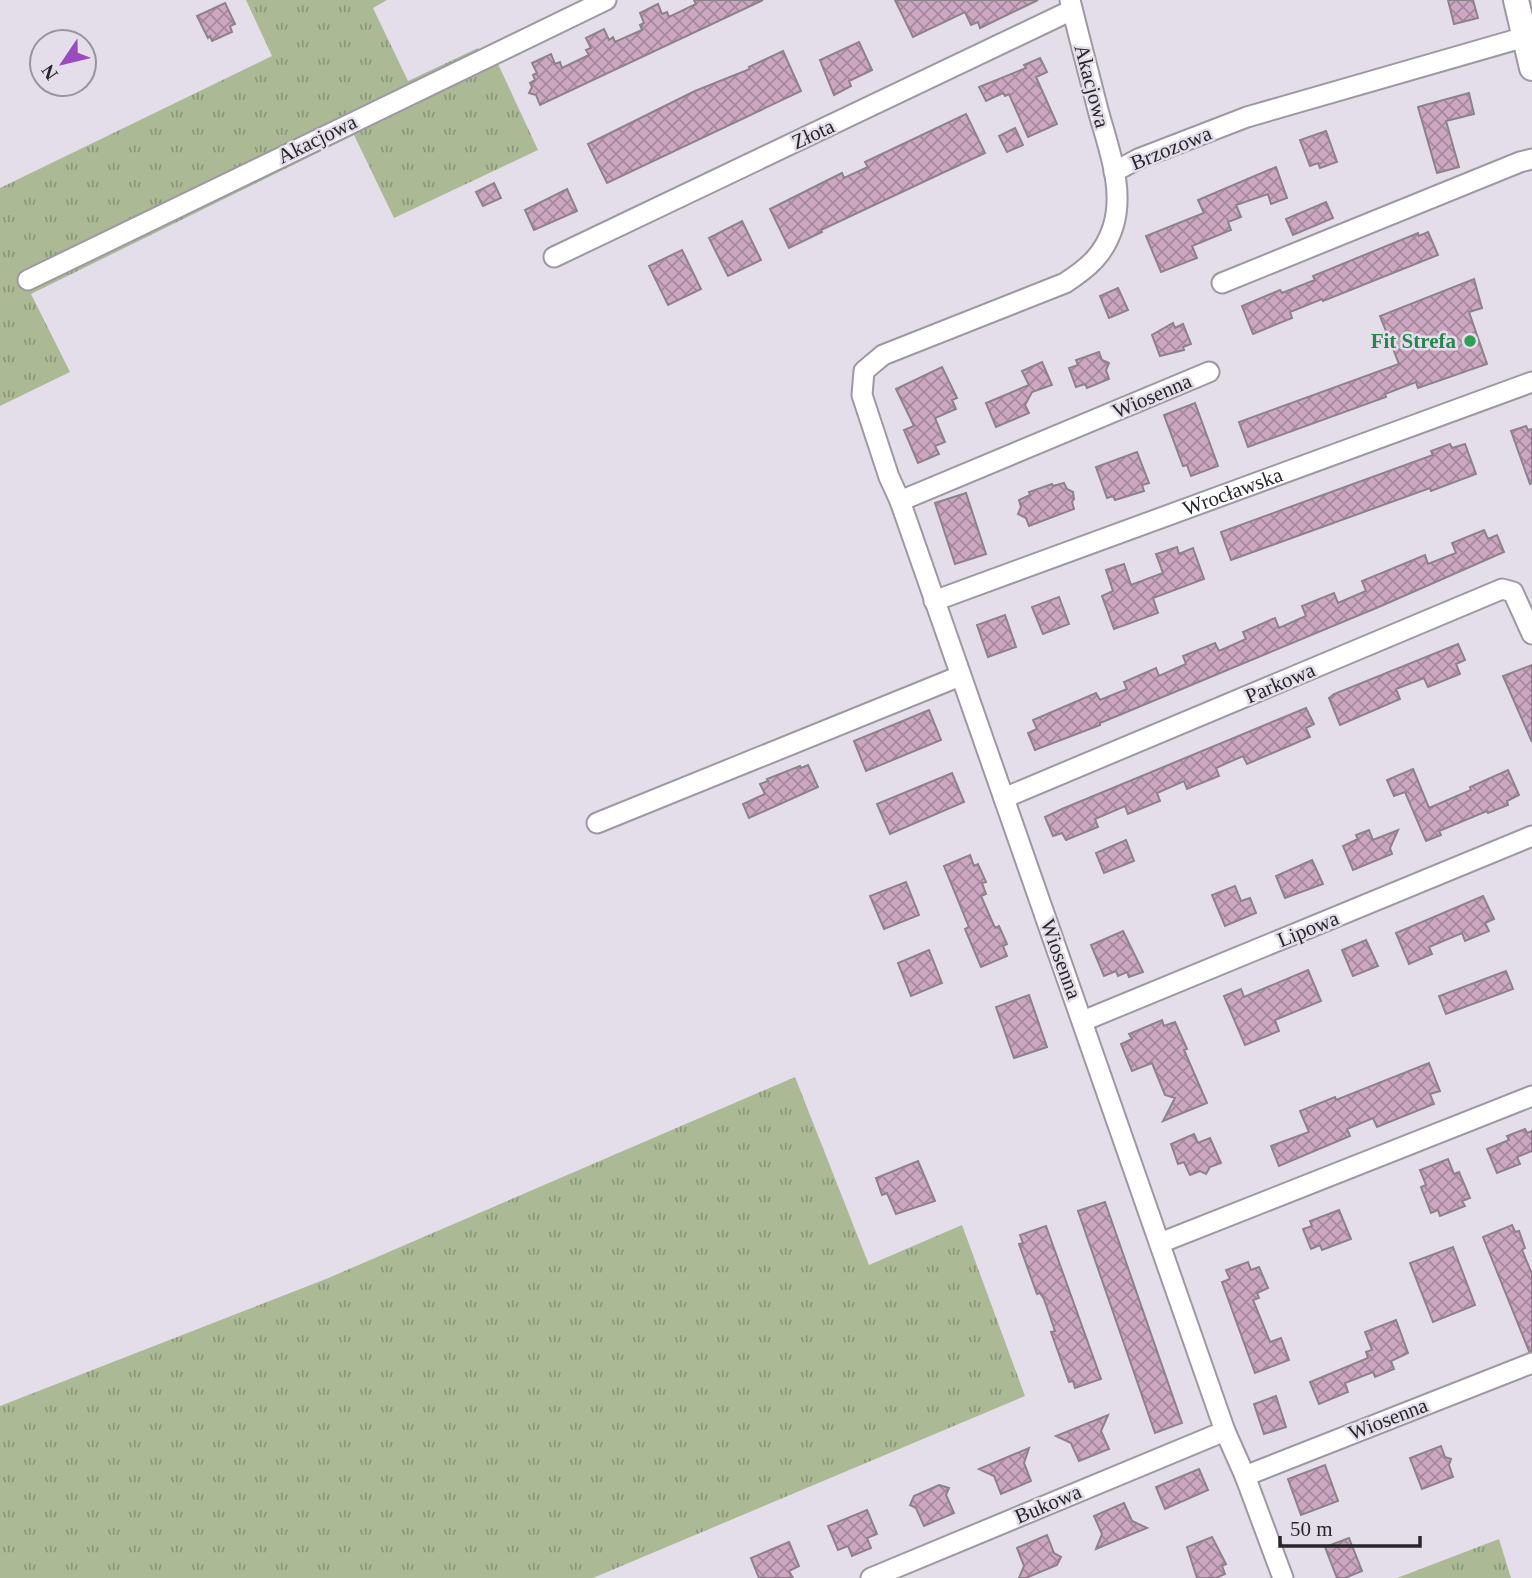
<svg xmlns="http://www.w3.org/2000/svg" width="1532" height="1578" font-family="Georgia,serif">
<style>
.grass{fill:url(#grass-tufts)}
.building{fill:url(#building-cross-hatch);stroke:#8d8289;stroke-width:2}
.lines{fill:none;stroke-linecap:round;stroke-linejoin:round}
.minor-casing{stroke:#9e98a3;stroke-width:23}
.tertiary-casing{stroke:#9e98a3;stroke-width:28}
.minor{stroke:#fff;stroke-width:19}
.tertiary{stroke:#fff;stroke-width:24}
.leisure-dot{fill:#2e9e5b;stroke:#e4deea;stroke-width:2.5}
.labels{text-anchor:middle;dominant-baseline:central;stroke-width:5;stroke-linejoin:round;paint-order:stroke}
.street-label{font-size:21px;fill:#29262b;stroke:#e4deea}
.leisure-label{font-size:21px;font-weight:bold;fill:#27864d;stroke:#e4deea;text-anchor:end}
</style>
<defs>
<pattern id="grass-tufts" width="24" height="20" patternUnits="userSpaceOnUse" patternTransform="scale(1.75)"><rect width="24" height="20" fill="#abba94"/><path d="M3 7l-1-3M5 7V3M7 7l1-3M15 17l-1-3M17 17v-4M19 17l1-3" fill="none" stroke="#8b9779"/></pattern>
<pattern id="building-cross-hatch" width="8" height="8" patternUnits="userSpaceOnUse" patternTransform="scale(1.75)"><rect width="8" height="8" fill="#cda7c1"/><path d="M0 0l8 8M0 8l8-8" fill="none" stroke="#a6889d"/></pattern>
</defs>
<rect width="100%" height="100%" fill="#e4deea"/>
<!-- grass -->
<path class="grass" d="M246 0H387L373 8 408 81 478 48 488 69 498 64 538 150 394 218 354 135 31 294 70 372 0 406V188L272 56Z
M795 1077 869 1265 962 1225 1025 1396 593 1578H0V1406L326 1279Z
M1499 1539 1511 1578H1397Z"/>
<!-- building -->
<path class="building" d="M694 0H763L540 105 536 95 529 93 532 87 530 83 535 80 533 75 537 73 532 63 551 54 555 64 560 62 562 68 589 55 586 50 591 48 586 38 604 29 609 40 613 37 615 42 642 30 640 25 644 23 640 13 658 4 662 14 667 12 669 17 696 4Z
M895 0H1038L980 28 978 22 971 25 965 12 913 37Z
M1448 0H1473L1478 18 1454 24Z
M225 3 235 24 230 26 232 32 212 41 210 36 208 38 197 16Z
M859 42 872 70 849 81 851 86 834 95 820 60Z
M783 51 801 91 607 183 588 144 695 91 750 69 749 67Z
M1040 58 1047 72 1036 77 1057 124 1028 137 1009 94 1005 96 1003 93 986 101 979 87 1026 68 1024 65Z
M1469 93 1474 114 1446 121 1459 167 1437 173 1418 107Z
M966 114 985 153 821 230 822 232 789 248 770 209 842 173 844 178 868 167 865 162Z
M1015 128 1023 145 1007 152 999 136Z
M1326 131 1337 162 1320 168 1318 163 1310 166 1300 140Z
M1276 167 1287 198 1271 204 1268 194 1236 205 1241 217 1228 222 1231 230 1192 246 1197 258 1161 272 1146 236 1204 213 1198 200Z
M494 183 501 198 483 206 476 192Z
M567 189 577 211 534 230 525 210Z
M1326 202 1333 218 1293 235 1286 219Z
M742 221 761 260 728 276 709 238Z
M1428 232 1438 255 1323 301 1322 299 1290 312 1292 318 1253 334 1242 306 1280 290 1282 293 1315 280 1313 276 1418 233 1419 236Z
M682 250 701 289 668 305 649 266Z
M1474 279 1482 308 1469 312 1487 364 1418 388 1416 382 1385 394 1386 397 1248 447 1239 422 1399 364 1380 316Z
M1118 288 1128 310 1109 318 1100 296Z
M1173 323 1175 328 1183 324 1191 344 1183 347 1184 350 1160 356 1152 335Z
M1099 352 1102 360 1109 363 1106 370 1109 379 1087 388 1085 384 1076 387 1069 368 1078 365 1076 360Z
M1042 362 1052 385 1032 392 1025 405 1029 413 996 427 986 403 1029 385 1022 371Z
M942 367 957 398 952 400 956 409 935 418 945 442 935 446 939 454 918 463 904 430 914 426 896 389Z
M1195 403 1218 466 1191 476 1187 465 1183 466 1164 415Z
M1526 426 1528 430 1532 429V483L1530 484 1511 431Z
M1450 444 1452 448 1465 444 1476 474 1431 491 1430 488 1231 560 1221 532 1433 455 1431 451Z
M1137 452 1149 483 1142 485 1144 491 1115 500 1113 496 1107 498 1096 467Z
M1064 483 1067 489 1073 492 1074 499 1072 502 1074 509 1029 526 1026 518 1018 514 1021 507 1019 500 1030 495 1029 492 1052 484 1053 486Z
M966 493 986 554 955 564 935 503Z
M1484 530 1488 539 1497 535 1504 552 1381 606 1117 716 1100 723V725L1035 750 1028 733 1037 729 1033 720 1096 693 1100 700 1127 689 1124 682 1156 668 1159 676 1186 664 1183 656 1215 643 1219 651 1246 639 1243 632 1275 618 1279 628 1306 616 1302 606 1334 593 1338 603 1366 591 1362 581 1425 555 1428 564 1456 553 1452 543Z
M1177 547 1179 554 1193 548 1204 579 1153 598 1158 613 1114 629 1102 596 1113 591 1106 570 1124 564 1131 585 1163 573 1156 554Z
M1059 597 1069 624 1043 634 1032 607Z
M1005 615 1016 647 988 657 977 625Z
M1458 644 1465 660 1456 664 1460 674 1428 687 1424 678 1396 689 1400 699 1340 725 1329 698 1334 694Z
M1532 665V742L1503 676Z
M1306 708 1314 724 1306 728 1310 737 1247 764 1243 756 1216 768 1219 776 1187 789 1184 781 1157 793 1160 801 1128 814 1125 806 1095 819 1098 827 1066 840 1062 833 1053 836 1045 817 1062 809Z
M929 710 941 740 866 771 854 741Z
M808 765 818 787 749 818 743 804 765 794 760 784 768 781 767 779 800 766 801 768Z
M1413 769 1429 808 1471 790 1470 787 1508 770 1519 795 1507 801 1508 805 1488 813 1487 811 1439 831 1441 835 1426 841 1405 792 1394 796 1387 780Z
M952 773 964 802 890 834 877 804Z
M1369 830 1373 840 1398 830 1390 848 1392 854 1353 870 1343 846 1358 839 1356 835Z
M1126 840 1134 861 1104 873 1096 853Z
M970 855 974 866 978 864 986 882 982 883 986 894 981 896 995 928 999 926 1007 944 1003 946 1007 956 981 967 965 929 969 927 944 866Z
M1312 860 1323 884 1285 898 1276 876Z
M906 882 919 915 884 929 870 896Z
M1235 886 1241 901 1250 898 1256 913 1225 926 1212 895Z
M1483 896 1494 919 1485 923 1489 931 1465 941 1462 933 1429 947 1432 954 1409 964 1396 933Z
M1123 931 1143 972 1129 977 1127 972 1118 976 1116 971 1104 976 1091 945Z
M1366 940 1378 966 1353 976 1342 950Z
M929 950 942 983 911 996 898 963Z
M1308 970 1321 1001 1275 1020 1279 1031 1245 1045 1224 996 1241 989 1244 997Z
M1506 971 1513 989 1446 1014 1439 996Z
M1029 995 1047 1047 1014 1058 996 1007Z
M1162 1020 1164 1026 1175 1022 1187 1049 1184 1050 1207 1103 1163 1121 1175 1098 1165 1095 1152 1063 1132 1071 1121 1044 1132 1039 1129 1034Z
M1429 1063 1440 1091 1430 1094 1434 1104 1377 1127 1373 1118 1347 1129 1350 1136 1279 1166 1271 1146 1309 1132 1300 1111 1335 1097 1336 1100Z
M1525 1129 1527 1133 1532 1131V1151L1517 1157 1520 1164 1497 1173 1487 1149 1509 1140 1507 1136Z
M1194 1134 1198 1143 1210 1138 1221 1163 1210 1167 1206 1174 1200 1171 1190 1175 1184 1162 1178 1164 1171 1144Z
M1448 1159 1454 1174 1459 1172 1470 1198 1462 1201 1465 1206 1440 1216 1438 1210 1431 1213 1421 1187 1426 1185 1420 1170Z
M918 1161 935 1201 896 1214 887 1193 882 1195 876 1178Z
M1105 1202 1182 1423 1155 1433 1078 1211Z
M1339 1210 1351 1239 1322 1250 1320 1245 1311 1249 1303 1229 1312 1226 1310 1221Z
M1512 1225 1515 1232 1519 1231 1525 1248 1522 1250 1532 1274V1351H1529L1483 1237Z
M1046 1226 1101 1379 1075 1388 1073 1381 1069 1382 1051 1332 1055 1331 1044 1299 1040 1293 1037 1294 1019 1244 1023 1243 1020 1235Z
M1453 1247 1475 1305 1433 1322 1410 1263Z
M1248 1262 1251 1270 1259 1267 1268 1288 1257 1293 1259 1298 1253 1300 1270 1342 1281 1338 1289 1360 1255 1373 1222 1282 1230 1279 1226 1270Z
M1396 1320 1408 1353 1391 1361 1394 1369 1375 1377 1373 1372 1345 1383 1348 1392 1319 1404 1310 1382 1368 1358 1366 1352 1372 1350 1365 1332Z
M1276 1396 1286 1427 1264 1434 1254 1404Z
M1108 1415 1101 1431 1109 1449 1079 1461 1071 1443 1056 1436Z
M1441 1446 1445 1457 1451 1459 1449 1465 1453 1477 1422 1489 1410 1458Z
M1029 1448 1024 1463 1031 1481 1001 1494 994 1476 979 1469Z
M1325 1465 1338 1501 1301 1515 1288 1479Z
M1199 1469 1208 1490 1165 1509 1156 1487Z
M939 1485 949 1488 946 1495 954 1513 924 1526 916 1508 910 1505 914 1496Z
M1124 1503 1132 1521 1147 1528 1096 1549 1102 1534 1094 1516Z
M867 1510 877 1534 867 1538 871 1548 852 1556 848 1546 838 1550 828 1526Z
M1047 1535 1054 1553 1061 1557 1057 1565 1026 1578H1019L1024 1566 1017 1548Z
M1212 1537 1226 1564 1222 1566 1225 1574 1216 1578H1197L1187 1547Z
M1349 1538 1362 1571 1345 1578H1337L1325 1547Z
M789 1542 799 1566 789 1571 793 1578H759L751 1558Z"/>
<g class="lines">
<defs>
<g id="minor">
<path d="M1070 0C1079 37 1089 74 1098 110 1108 147 1125 189 1113 227 1104 255 1088 268 1065 283L883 355 864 371 862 395 889 477 900 501 1225 1431 1245 1476 1283 1578"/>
<path d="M1114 172 1138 159 1247 117 1525 37"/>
<path d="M554 257 1072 10"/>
<path d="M28 280 606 0"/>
<path d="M1222 283 1520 162 1532 159"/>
<path d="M900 501 1209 372"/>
<path id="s1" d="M934 601 1532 382"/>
<path d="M1004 798 1502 589 1513 592 1532 634"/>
<path d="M597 823 960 676"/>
<path d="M1083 1021 1532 836"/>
<path d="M1160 1243 1532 1096"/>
<path d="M1245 1476 1532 1363"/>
<path d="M871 1578 1225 1431"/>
</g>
<path id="tertiary" d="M1516 0 1532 68"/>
</defs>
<!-- minor casing -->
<use href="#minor" class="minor-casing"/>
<!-- tertiary casing -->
<use href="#tertiary" class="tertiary-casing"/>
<!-- minor -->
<use href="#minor" class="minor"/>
<!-- tertiary -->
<use href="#tertiary" class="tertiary"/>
</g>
<!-- markers -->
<circle class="leisure-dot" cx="1470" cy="341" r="7"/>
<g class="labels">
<!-- street labels -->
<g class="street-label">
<text transform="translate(1092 86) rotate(75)">Akacjowa</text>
<text transform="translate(813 134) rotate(-25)">Złota</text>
<text transform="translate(317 139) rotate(-26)">Akacjowa</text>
<text transform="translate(1171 148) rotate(-22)">Brzozowa</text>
<text transform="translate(1152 396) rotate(-23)">Wiosenna</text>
<text stroke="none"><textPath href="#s1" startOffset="318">Wrocławska</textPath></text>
<text transform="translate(1280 683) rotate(-23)">Parkowa</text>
<text transform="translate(1308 929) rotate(-22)">Lipowa</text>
<text transform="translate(1061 959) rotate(70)">Wiosenna</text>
<text transform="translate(1388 1419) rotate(-21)">Wiosenna</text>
<text transform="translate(1048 1504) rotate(-23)">Bukowa</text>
</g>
<!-- leisure labels -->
<g class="leisure-label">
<text x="1456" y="341">Fit Strefa</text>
</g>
</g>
<!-- north arrow -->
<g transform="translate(63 63) rotate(235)"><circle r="33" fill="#e4deea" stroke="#99949e" stroke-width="2"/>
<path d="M0-5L12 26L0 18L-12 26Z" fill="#994cbd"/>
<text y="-10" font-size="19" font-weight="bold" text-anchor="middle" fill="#29262b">N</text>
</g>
<!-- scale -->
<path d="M1280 1536v10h140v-10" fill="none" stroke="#29262b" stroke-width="3.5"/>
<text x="1290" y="1536" font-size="21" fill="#29262b" stroke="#e4deea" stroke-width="5" paint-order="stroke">50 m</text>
</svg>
